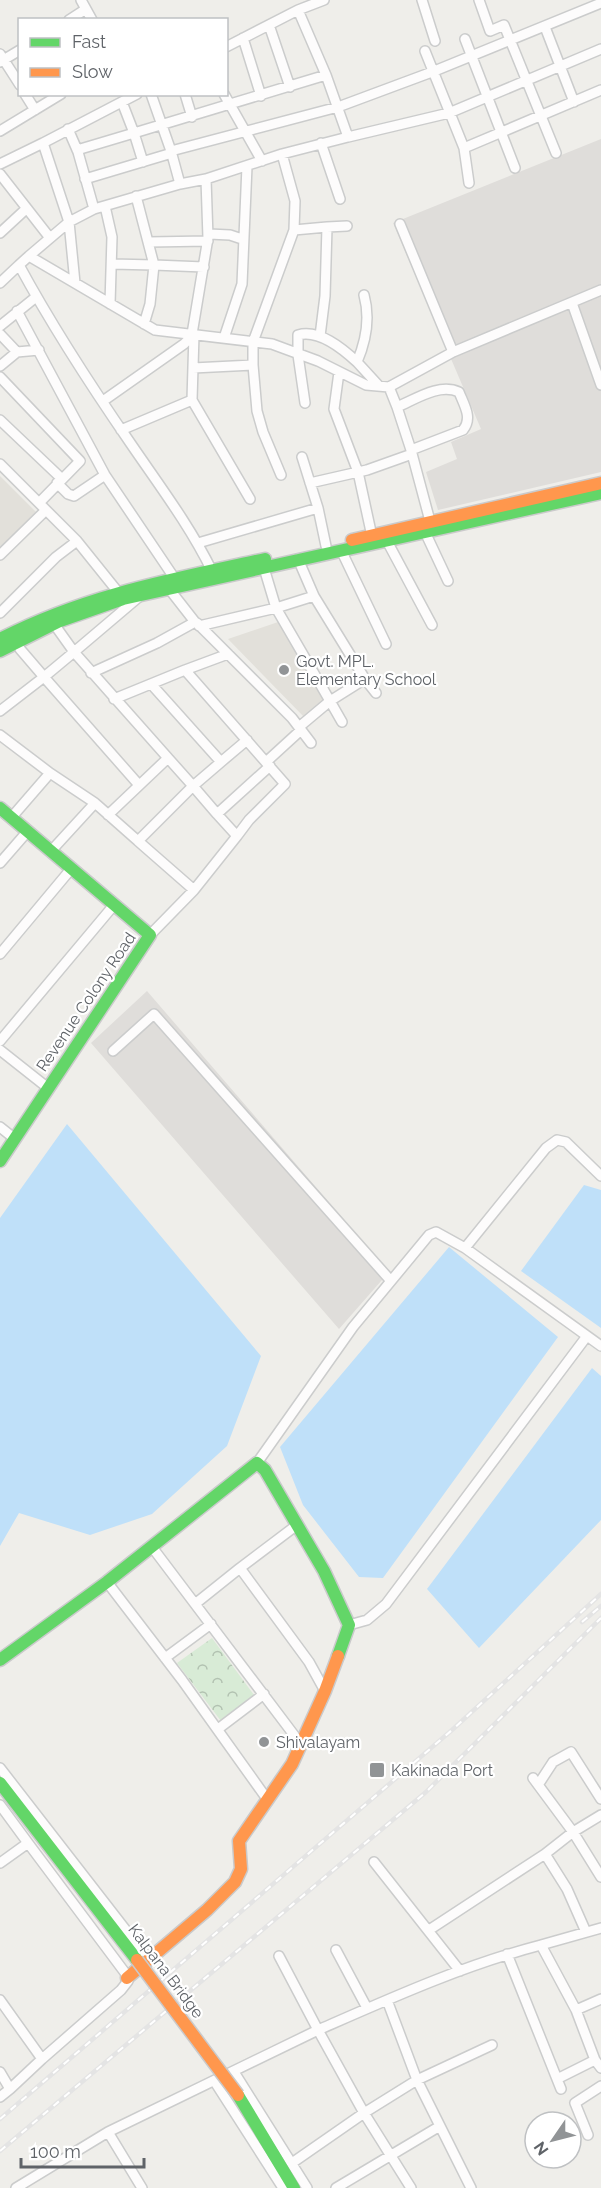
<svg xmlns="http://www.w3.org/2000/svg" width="601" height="2188" font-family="Raleway,sans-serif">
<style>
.industrial{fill:#dfddda}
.education{fill:#e2e0da}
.park{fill:url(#park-crowns)}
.water{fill:#bfe0f9}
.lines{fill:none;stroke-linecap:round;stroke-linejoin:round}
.street-casing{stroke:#cbcccc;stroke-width:12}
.fast-casing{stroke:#cacacb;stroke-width:15}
.slow-casing{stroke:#cacacb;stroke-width:15}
.street{stroke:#fdfcfc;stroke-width:9}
.fast{stroke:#63d668;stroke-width:12}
.slow{stroke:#ff974d;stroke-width:12}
.rail-casing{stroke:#e4e4e4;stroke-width:4.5}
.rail{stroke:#fff;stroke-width:2;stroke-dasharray:7;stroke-linecap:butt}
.slow-bridge-casing{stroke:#cacacb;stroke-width:15;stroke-linecap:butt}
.slow-bridge{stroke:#ff974d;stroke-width:12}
.poi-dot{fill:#919496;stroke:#fff;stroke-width:2}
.labels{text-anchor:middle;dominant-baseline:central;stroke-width:4.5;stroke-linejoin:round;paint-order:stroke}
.poi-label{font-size:16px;fill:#5f6368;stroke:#fff;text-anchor:start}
.street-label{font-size:16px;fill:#5f6368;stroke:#fff}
</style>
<defs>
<pattern id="park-crowns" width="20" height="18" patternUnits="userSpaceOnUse" patternTransform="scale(1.5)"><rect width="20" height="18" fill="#d8ebd6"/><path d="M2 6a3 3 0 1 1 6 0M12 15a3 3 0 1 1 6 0" fill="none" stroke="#b2c2b1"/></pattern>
</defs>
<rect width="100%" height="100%" fill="#efeeea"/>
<!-- industrial -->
<path class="industrial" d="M601 139V472L438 510 426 472 457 459 451 442 481 429 393 223Z
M147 991 389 1272 339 1329 91 1043Z"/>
<!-- education -->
<path class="education" d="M0 476 36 512 0 547Z
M281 621 327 701 304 717 228 639Z"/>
<!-- park -->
<path class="park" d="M212 1638 254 1695 221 1721 177 1663Z"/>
<!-- water -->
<path class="water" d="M67 1124 261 1356 227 1446 152 1514 90 1535 19 1513 0 1546V1218Z
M584 1185 601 1190V1328L521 1271Z
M449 1247 558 1337 383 1578 359 1577 303 1505 280 1447Z
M592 1368 601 1376V1520L479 1648 427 1589Z"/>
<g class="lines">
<defs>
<path id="street" d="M81 0 92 20
M422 0 435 41
M479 0 490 31 504 25 556 153
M298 10 324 0
M69 20 86 9
M269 25 290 87
M545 27 574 102
M243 38 261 96
M465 39 515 168
M226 47 298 10 326 75 348 137 282 154
M425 51 464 148 469 183
M0 54 20 85
M0 62 20 50
M25 94 35 110
M137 94 43 143 69 222 94 209 180 184
M151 94 171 151 338 107 432 72 601 3
M185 94 192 117
M224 94 262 161
M122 102 134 133 326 75
M68 129 78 152 94 209
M0 131 61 94
M348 137 449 113 601 49
M321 143 340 199
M464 148 601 90
M77 150 134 133 143 162
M171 151 180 184 206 179
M0 164 43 143
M0 174 50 238
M85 179 172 153
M105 206 112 237 110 304
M69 222 75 283
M400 224 453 352
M0 233 26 209
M209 234 230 235 242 239
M149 242 208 241
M29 256 69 222
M112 264 154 265 136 196
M0 283 19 265
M364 295C370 317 366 341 357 362L379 386
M572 303 601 385
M17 311 105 475 175 579
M144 324 150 304 154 265 204 267
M0 326 36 297
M0 334 17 352 0 366
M192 334 208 238 206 179 282 154 295 201 294 230
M320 336 325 296 327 227 347 226
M224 338 242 284 247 166
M17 352 39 350
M253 365 257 411 263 432 281 475
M193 368 253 365V342L294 230 327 227
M339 372 334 409 358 472 373 541
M0 377 80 461 39 503
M389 387 453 352 601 290
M192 400 250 499
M103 401 184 344 194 334
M305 403 298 355V335C319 329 342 348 357 362
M0 420 61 478
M121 430 192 400 194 334
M411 450 397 407C416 399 439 383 459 392 464 405 473 418 463 430L411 450 430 521
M302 457 318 508 326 546
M0 464 77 541 118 592 120 598
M57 483 68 494 74 496 105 475
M310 483 367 470 412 454
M425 532 448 581
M387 541 432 625
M198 543 318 508
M341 550 386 644
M0 555 46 510
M298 559 314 596
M264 568 276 608 314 596 365 679 330 701 342 722
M212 571C190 526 159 485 131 444 91 386 52 326 19 265L29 256 155 330 272 344 318 361 366 385 389 387 397 407
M0 613 56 557 77 541
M197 623 292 718 311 743
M54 624 74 652 140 596
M199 626 276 608 330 701 299 727
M185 670 228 654
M91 673 157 643 195 622 170 590
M365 679 376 693
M152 685 221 762 247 740
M114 699 185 670 285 784 249 820 237 836
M0 711 44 677 20 649 17 641
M0 735 50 773
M168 758 193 786 221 762
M266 762 301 730
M108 815 168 758 74 652 44 677 139 785
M11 818 50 773 95 803
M138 841 194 890
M51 851 95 803 138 841 193 786 217 814 270 766
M0 863 27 832
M150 935 194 890 237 836 217 814
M0 954 71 869
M0 1041 114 905
M0 1050 48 1088
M113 1051 154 1014 391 1281
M0 1127 15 1139
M465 1248 546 1148 557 1140 566 1142 601 1176
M257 1463 353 1327 429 1235 436 1232 465 1248 601 1346
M297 1525 240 1568 309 1662 325 1691
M152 1547 294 1735 300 1747
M107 1582 182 1680 267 1799
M195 1604 240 1568
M349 1625 367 1620 386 1604 587 1336
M165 1658 211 1624
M218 1729 264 1694
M0 1768 149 1960
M533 1778 573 1832 601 1815
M538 1785 553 1762 571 1752 601 1799
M0 1805 28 1843 0 1863
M28 1843 126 1974 128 1981 121 1990 42 2059
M545 1854 573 1832 601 1877
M374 1862 460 1971
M429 1930 545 1854 567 1889 586 1932
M541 1945 601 1928
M336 1950 367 2008
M507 1954 561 2089
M279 1956 318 2030C391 1998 464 1965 541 1945L576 2010 595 2060 601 2068
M0 2000 42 2059 10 2089
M387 2000 417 2080 492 2045
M576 2010 601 1999
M0 2072 10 2089 0 2097
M234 2072 307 2188
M557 2079 595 2060
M215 2082 283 2188
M108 2132 318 2030 364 2113 411 2188
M588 2135 575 2103 601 2086
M292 2163 364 2113 417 2080 471 2188
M16 2188 108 2132 142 2188
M336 2188 440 2126"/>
<path id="fast" d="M0 639C85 595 173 579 265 559
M0 651 60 621 123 599 601 493
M0 808 150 935 0 1161
M0 1660 107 1582 257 1463 265 1470 324 1571 349 1625 338 1656
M0 1783 137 1960
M238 2095 294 2188"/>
<path id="slow" d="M352 540 601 483
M127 1978 207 1910 235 1882 241 1869 239 1841 292 1764 325 1691 338 1656"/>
</defs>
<!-- street casing -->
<use href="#street" class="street-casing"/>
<!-- fast casing -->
<use href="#fast" class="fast-casing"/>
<!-- slow casing -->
<use href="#slow" class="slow-casing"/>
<!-- street -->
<use href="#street" class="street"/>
<!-- fast -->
<use href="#fast" class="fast"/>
<!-- slow -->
<use href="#slow" class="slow"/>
<defs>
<path id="rail" d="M582 1622 601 1606
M0 2119 452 1730 601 1594
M0 2151 426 1792 601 1618"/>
</defs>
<!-- rail casing -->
<use href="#rail" class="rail-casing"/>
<!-- rail -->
<use href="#rail" class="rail"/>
<defs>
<path id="slow-bridge" d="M137 1960 238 2095"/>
</defs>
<!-- slow-bridge casing -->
<use href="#slow-bridge" class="slow-bridge-casing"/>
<!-- slow-bridge -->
<use href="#slow-bridge" class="slow-bridge"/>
</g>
<!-- markers -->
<g class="poi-dot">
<circle cx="284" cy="670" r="6"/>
<circle cx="264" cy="1742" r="6"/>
<rect x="369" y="1762" width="16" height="16" rx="3"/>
</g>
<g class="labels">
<!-- poi labels -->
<g class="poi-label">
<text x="296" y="661">Govt. MPL.<tspan x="296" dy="18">Elementary School</tspan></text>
<text x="276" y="1742">Shivalayam</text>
<text x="391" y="1770">Kakinada Port</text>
</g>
<!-- street labels -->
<g class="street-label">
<text transform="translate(86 1002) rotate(-56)">Revenue Colony Road</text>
<text transform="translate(166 1971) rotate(53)">Kalpana Bridge</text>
</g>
</g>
<!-- legend -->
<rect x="18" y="18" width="210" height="78" fill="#ffffff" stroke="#bfc1c3" stroke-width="1.5"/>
<rect x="30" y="38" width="30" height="9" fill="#63d668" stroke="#bfc1c3" stroke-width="1.5"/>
<text x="72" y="48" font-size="18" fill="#5f6368">Fast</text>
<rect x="30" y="68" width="30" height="9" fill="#ff974d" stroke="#bfc1c3" stroke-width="1.5"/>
<text x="72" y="78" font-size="18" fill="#5f6368">Slow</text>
<!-- north arrow -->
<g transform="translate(553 2140) rotate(235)"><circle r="28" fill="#ffffff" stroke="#bfc1c3" stroke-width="1.5"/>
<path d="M0-4.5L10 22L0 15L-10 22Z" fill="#919496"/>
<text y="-9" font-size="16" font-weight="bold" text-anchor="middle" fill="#5f6368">N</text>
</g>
<!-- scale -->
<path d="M21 2158v9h123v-9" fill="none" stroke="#5f6368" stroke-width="3"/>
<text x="30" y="2158" font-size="18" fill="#5f6368" stroke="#ffffff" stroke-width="4.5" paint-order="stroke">100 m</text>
</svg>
